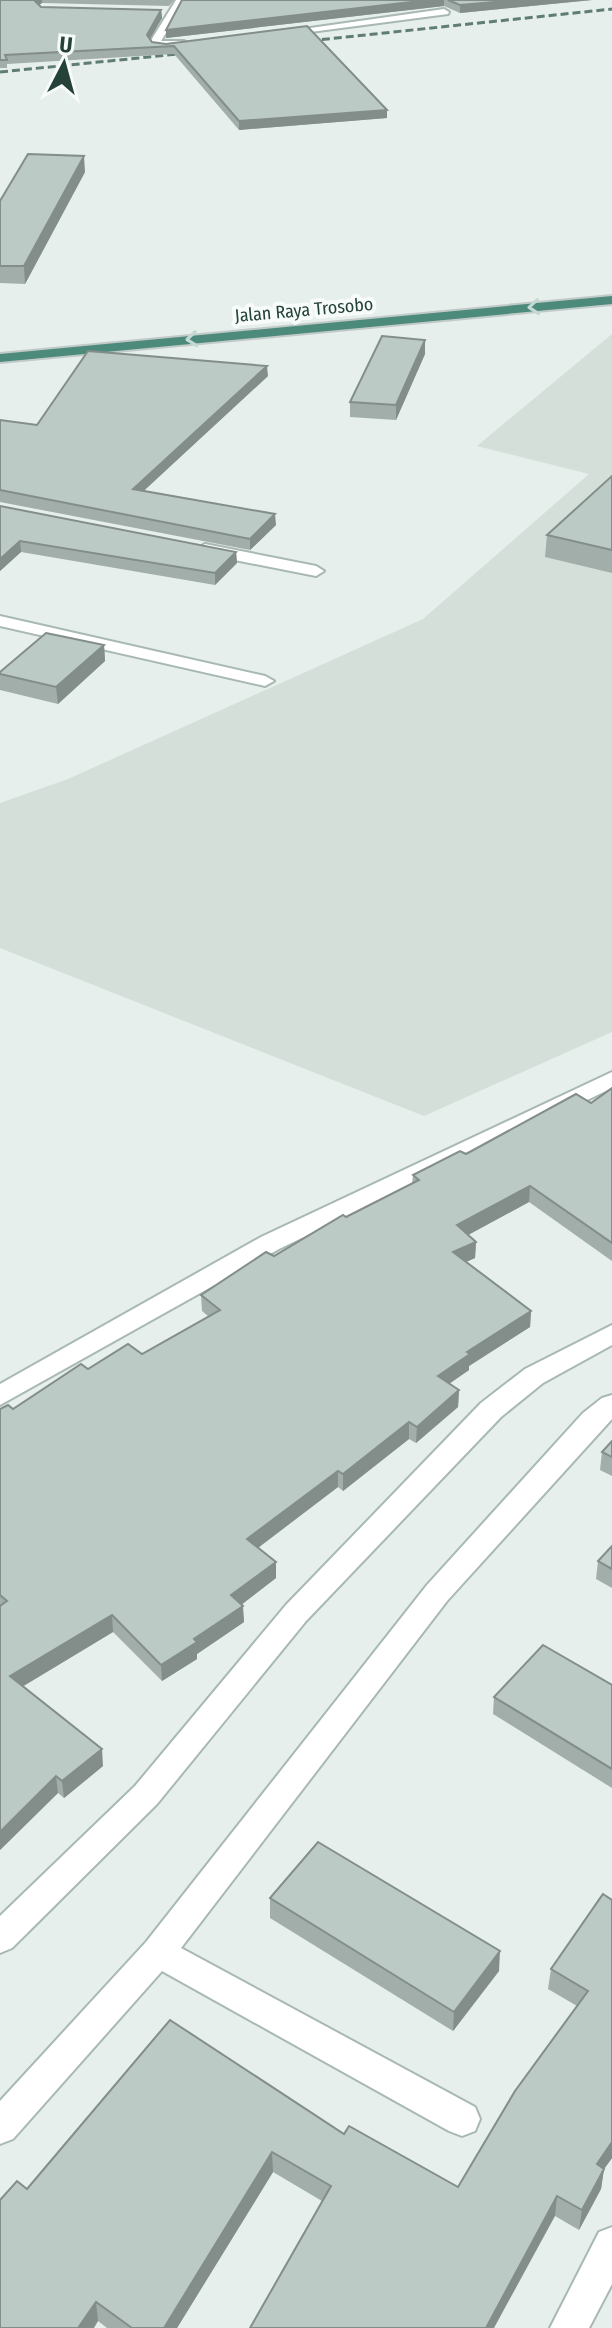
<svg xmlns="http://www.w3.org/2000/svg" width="612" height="2328" font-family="'Fira Sans Condensed',sans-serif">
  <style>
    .built { fill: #d4dfda }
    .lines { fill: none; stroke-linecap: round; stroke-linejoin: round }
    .minor-casing { stroke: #a8b8b2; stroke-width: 4 }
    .tertiary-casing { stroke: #a8b8b2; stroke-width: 4 }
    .trunk-casing { stroke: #c2cac8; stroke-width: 4 }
    .minor { fill: #fff; fill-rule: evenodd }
    .tertiary { fill: #fff; fill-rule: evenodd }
    .trunk { fill: #4c8a7c; fill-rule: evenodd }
    .rail { stroke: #5f7d75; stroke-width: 3; stroke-dasharray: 8 4; stroke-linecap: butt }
    .wall { fill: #a1aea9 }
    .shaded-wall { fill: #838d89 }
    .building { fill: #bbcac4; stroke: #838d89; stroke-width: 2 }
    .oneway { stroke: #c4d9d4 }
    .labels { text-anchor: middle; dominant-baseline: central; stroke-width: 8; stroke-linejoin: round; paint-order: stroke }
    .far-street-label { font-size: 18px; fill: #24423a; stroke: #f7fbf9 }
  </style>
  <rect width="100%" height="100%" fill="#e6efeb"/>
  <path class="built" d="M612,334V1032L424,1116L0,948V803L68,779L423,619L589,474L477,446Z"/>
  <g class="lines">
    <g class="minor-casing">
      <g id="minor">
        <path d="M176,0H186L161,41H184L189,44L164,49L150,42Z"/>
        <path d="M444,9L449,12L448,14L280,36L275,33Z"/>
        <path d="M205,544L316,566L324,571L316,576L199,553L197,549Z"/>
        <path d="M0,616L265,676L274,681L265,686L0,626Z"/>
        <path d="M612,1325V1345L543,1383L501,1417L306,1621L157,1804L12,1948L0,1953V1916L135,1786L286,1605L481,1403L525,1369Z"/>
        <path d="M612,1395V1419L447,1601L181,1948L475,2107L480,2119L475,2131L462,2136L449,2131L162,1971L13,2139L0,2144V2101L146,1942L427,1585L583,1413L602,1398Z"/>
        <path d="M612,2227V2284L589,2328H550L599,2232Z"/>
      </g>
    </g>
    <g class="tertiary-casing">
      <path id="tertiary" d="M612,1072V1088L279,1249L0,1405V1384L261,1237Z"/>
    </g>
    <g class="trunk-casing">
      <path id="trunk" d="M612,296V304L0,362V354Z"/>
    </g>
    <use href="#minor" class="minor"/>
    <use href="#tertiary" class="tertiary"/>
    <use href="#trunk" class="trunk"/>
    <g class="rail">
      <path d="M298,42L612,9"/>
      <path d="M0,72L198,52"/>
    </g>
  </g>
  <g class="wall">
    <path d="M0,0H174L169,6L42,3L39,5L41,7L161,10L162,18L150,39L152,42L166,44L387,118L239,130L174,54L7,64V68H0Z"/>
    <path d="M182,0H592L460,13L444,6L166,38Z"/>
    <path d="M85,172L25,284L0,283V201Z"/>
    <path d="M425,354L396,420L350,417V402Z"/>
    <path d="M268,376L143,491L276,525L250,550L0,502V420L37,425Z"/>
    <path d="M612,476V573L545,557L547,535Z"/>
    <path d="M0,506L236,552L237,563L215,585L21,552L0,571Z"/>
    <path d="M104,645L105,661L58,704L0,690V672Z"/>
    <path d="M612,1088V1261L529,1202L468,1235L476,1242L475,1258L466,1262L531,1311L530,1327L469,1366V1370L449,1384L459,1390L458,1407L416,1443L409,1439L343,1491L338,1487L258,1548L276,1578L242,1604L244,1622L197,1654V1659L162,1681L113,1632L23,1686L103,1766L64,1798L58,1793L0,1850V1409H13L88,1369L142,1354L208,1316L202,1311L201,1295L346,1217L412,1184L413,1175L591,1103Z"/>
    <path d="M612,1441V1476L600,1470L602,1452Z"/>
    <path d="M612,1546V1588L596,1579L598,1561Z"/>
    <path d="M612,1685V1788L493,1714L494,1697Z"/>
    <path d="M270,1898L499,1971L453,2031L270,1918Z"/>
    <path d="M612,1900V2158L604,2169L601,2189L579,2230L555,2216L322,2201L273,2172L177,2328H107L98,2321L27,2189L344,2134L458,2187L577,2006L548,1989L551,1969Z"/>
  </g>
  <g class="shaded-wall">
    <path d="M34,0H42V3L34,8Z"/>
    <path d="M429,0H444V6L166,38V30Z"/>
    <path d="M517,0H592L460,13V5Z"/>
    <path d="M161,10L162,18L147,44V35Z"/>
    <path d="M387,110V118L239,130V121Z"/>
    <path d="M84,156L85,172L25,284L24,266Z"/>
    <path d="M425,340V354L396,420V405Z"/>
    <path d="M267,366L268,376L134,500L133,489Z"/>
    <path d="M275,514L276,525L250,550V539Z"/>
    <path d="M20,541L21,552L0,571V559Z"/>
    <path d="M236,552L237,563L215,585V573Z"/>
    <path d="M104,645L105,661L58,704L56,687Z"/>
    <path d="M530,1186L529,1202L457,1241V1225Z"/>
    <path d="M476,1242L475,1258L452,1268L453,1252Z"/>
    <path d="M531,1311L530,1327L469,1366V1370L437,1392L438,1376L467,1352Z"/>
    <path d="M459,1390L458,1407L416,1443L417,1427Z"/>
    <path d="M409,1422V1439L343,1491V1474Z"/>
    <path d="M338,1471V1487L247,1556V1539Z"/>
    <path d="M276,1562V1578L232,1612L231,1595Z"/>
    <path d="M243,1606L244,1622L197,1654V1659L162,1681L161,1665L194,1639Z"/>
    <path d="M112,1615L113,1632L12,1693L10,1676Z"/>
    <path d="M102,1749L103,1766L64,1798L62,1781Z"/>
    <path d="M56,1776L58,1793L0,1850V1832Z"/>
    <path d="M500,1951L499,1971L453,2031L454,2012Z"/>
    <path d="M612,2142V2158L604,2169L601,2189L579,2230L582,2210L597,2164Z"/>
    <path d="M272,2152L273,2172L177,2328H164Z"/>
    <path d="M557,2196L555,2216L494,2328H486Z"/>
    <path d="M96,2302L98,2321L94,2328H78Z"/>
  </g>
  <g class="building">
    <path d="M0,0H34L41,7L161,10L147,35L152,42L166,44L307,26L387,110L239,121L174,46L5,55L7,60H0Z"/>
    <path d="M182,0H429L166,30Z"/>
    <path d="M448,0H517L460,5Z"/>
    <path d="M28,154L84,156L24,266H0V201Z"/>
    <path d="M382,336L425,340L396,405L350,402Z"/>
    <path d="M88,351L267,366L133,489L275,514L250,539L0,490V420L37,425Z"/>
    <path d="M612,476V550L547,535Z"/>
    <path d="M0,506L236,552L215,573L20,541L0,559Z"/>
    <path d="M46,633L104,645L56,687L0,674V672Z"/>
    <path d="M612,1088V1243L530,1186L457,1225L476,1242L453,1252L531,1311L467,1352L470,1354L438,1376L459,1390L417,1427L409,1422L343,1474L338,1471L247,1539L276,1562L231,1595L243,1606L194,1639L197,1642L161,1665L112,1615L10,1676L102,1749L62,1781L56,1776L0,1832V1606L7,1601L0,1595V1409L8,1405L13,1409L81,1364L88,1369L128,1344L142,1354L220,1310L201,1295L266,1252L274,1256L343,1215L346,1217L419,1180L413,1175L460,1151L466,1154L576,1094L591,1103Z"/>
    <path d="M612,1441V1457L602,1452Z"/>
    <path d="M612,1546V1569L598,1561Z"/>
    <path d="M543,1645L612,1685V1769L494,1697Z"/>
    <path d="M318,1842L500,1951L454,2012L270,1898Z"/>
    <path d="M603,1894L612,1900V2142L597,2164L604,2169L582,2210L557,2196L486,2328H250L331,2186L272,2152L164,2328H132L96,2302L78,2328H0V2200L17,2181L27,2189L170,2020L344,2134L349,2126L458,2187L515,2091L588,1991L551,1969Z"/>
  </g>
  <defs><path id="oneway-chevron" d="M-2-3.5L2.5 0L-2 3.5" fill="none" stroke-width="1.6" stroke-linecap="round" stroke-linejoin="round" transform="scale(2)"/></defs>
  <g class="oneway">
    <use href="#oneway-chevron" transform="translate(534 307) rotate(175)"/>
    <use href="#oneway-chevron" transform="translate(192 339) rotate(174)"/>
  </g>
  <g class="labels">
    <g class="far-street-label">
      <text transform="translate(304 310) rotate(-5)">Jalan Raya Trosobo</text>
    </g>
  </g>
  <g transform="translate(64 64) rotate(6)" stroke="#f7fbf9" stroke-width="6" paint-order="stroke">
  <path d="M0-6L14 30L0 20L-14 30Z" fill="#24423a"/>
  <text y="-12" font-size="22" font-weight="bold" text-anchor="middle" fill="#24423a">U</text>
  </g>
</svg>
